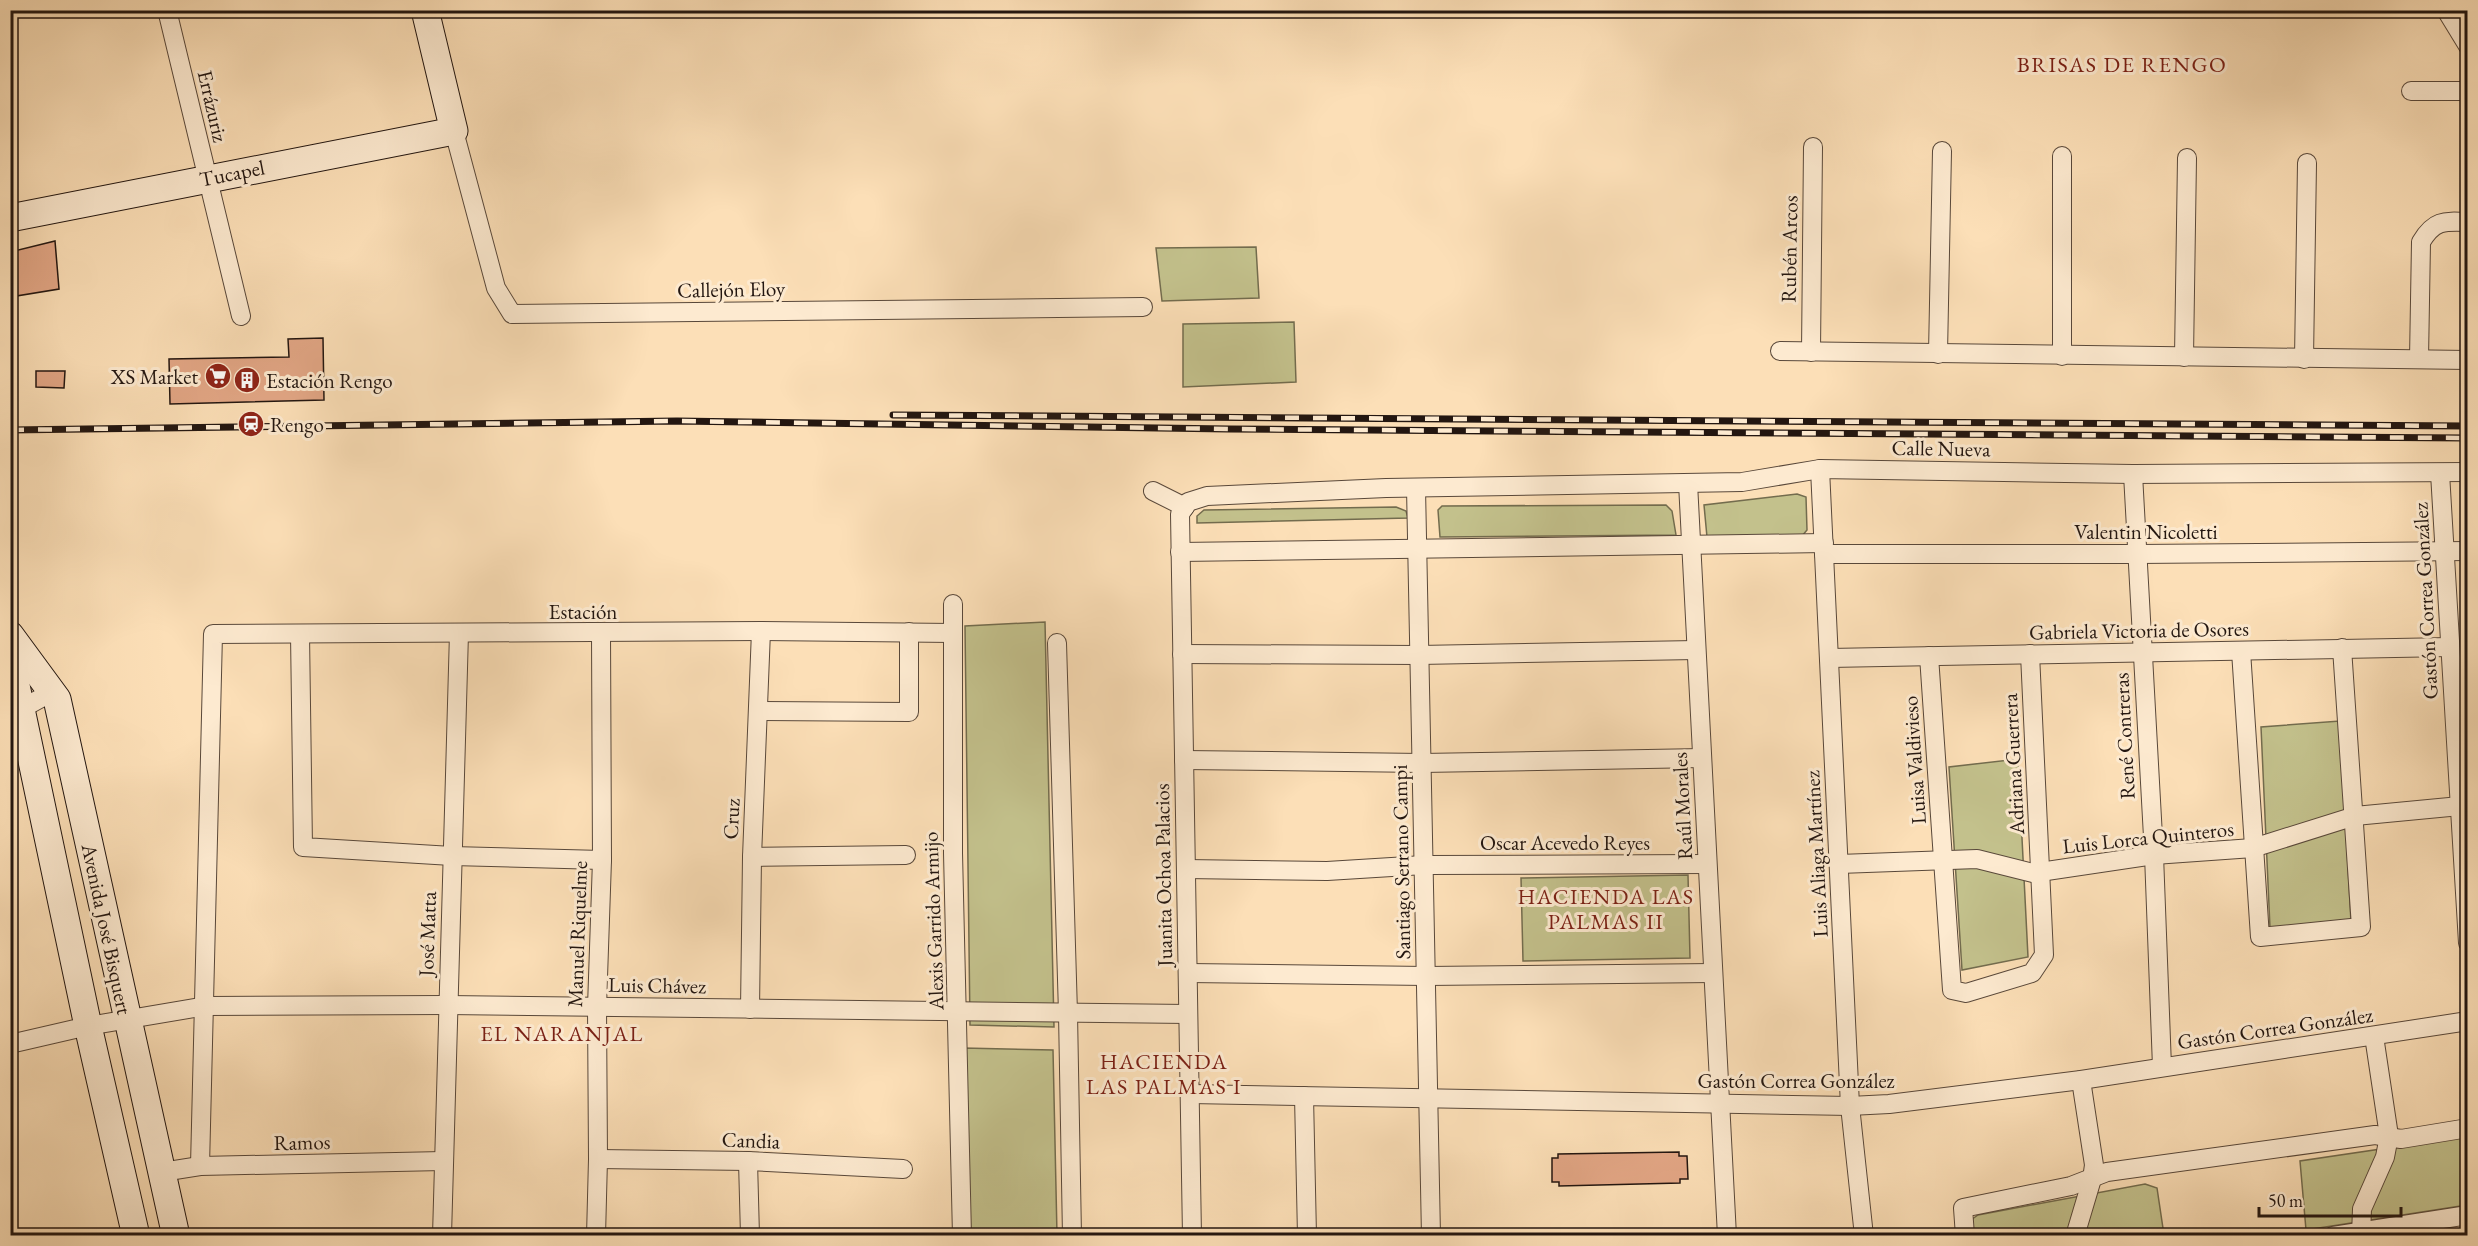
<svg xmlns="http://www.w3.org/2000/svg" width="2478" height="1246" font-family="'EB Garamond',serif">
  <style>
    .green { fill: #c3c18c; stroke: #736c4e; stroke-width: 1.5 }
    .building { fill: #e2a685; stroke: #231610; stroke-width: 1.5 }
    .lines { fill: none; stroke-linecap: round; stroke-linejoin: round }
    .street-casing { stroke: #59483a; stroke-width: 20 }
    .secondary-casing { stroke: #231610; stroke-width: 29 }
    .street { stroke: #fdead0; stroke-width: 18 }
    .secondary { stroke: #fdead0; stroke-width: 27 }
    .rail-casing { stroke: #231610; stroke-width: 7 }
    .rail { stroke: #fdead0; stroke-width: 4.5; stroke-dasharray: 14; stroke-linecap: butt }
    .labels { text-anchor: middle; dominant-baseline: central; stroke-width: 6; stroke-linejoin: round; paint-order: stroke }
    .street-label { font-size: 21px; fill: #231610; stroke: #fdead0 }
    .poi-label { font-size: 21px; fill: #231610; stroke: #fdead0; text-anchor: start }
    .neighbourhood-label { font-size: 22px; letter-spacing: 1.5px; fill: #7a1f14; stroke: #fdead0 }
  </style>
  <rect width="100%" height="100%" fill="#fcdfb7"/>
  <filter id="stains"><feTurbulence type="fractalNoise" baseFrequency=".00333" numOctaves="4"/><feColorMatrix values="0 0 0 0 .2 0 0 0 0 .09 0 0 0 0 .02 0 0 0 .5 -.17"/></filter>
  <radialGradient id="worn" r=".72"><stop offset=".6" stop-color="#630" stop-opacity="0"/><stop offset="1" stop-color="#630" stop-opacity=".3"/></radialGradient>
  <g class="green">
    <path d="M1256,247L1259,298L1162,301L1156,248Z"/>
    <path d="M1294,322L1296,382L1183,387V324Z"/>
    <path d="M1797,494L1806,497L1807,530L1802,536L1707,537L1704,505Z"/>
    <path d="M1666,505L1672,511L1676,535L1440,537L1438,510L1442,506Z"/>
    <path d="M1396,507L1406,511L1408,518L1197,523V516L1204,510Z"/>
    <path d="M1045,622L1054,1027L970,1025L965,626Z"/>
    <path d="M2340,721L2351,922L2270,928L2261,727Z"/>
    <path d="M2018,759L2028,957L1962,970L1949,767Z"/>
    <path d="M1688,875L1690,958L1523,961L1521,878Z"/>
    <path d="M963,1048L1053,1050L1057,1235H969Z"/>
    <path d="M2462,1137L2467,1139V1205L2306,1230L2300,1161Z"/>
    <path d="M2145,1184L2157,1188L2164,1235H1969L1968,1222L1978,1215Z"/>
  </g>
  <g class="building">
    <path d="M55,241L59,289L10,297V252Z"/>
    <path d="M323,338L324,400L170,404L169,359L289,357L288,339Z"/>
    <path d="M36,371H65L64,388L36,387Z"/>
    <path d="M1679,1152V1156H1687L1688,1179H1680V1183L1559,1186V1182H1552V1158H1558V1154Z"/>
  </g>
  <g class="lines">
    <g class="street-casing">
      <g id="street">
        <path d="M167,10L241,316"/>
        <path d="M2446,10L2468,46"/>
        <path d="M2411,91H2468"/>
        <path d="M454,131L496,288L512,314L1143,307"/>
        <path d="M1780,351L2468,360"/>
        <path d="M1811,352L1813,147"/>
        <path d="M1938,354L1942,151"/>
        <path d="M2062,356V156"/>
        <path d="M2184,357L2187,158"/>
        <path d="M2304,359L2307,163"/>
        <path d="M2419,359L2421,242C2434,220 2444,221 2468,222"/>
        <path d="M1820,469L1850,1106L1864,1236"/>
        <path d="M2440,473L2468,943"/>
        <path d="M2133,474L2154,855L2162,1067"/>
        <path d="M1688,483L1727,1236"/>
        <path d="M1416,488L1431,1236"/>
        <path d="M1153,491L1185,507"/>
        <path d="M1180,552L1824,543"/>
        <path d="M1824,554H2138L2468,551"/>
        <path d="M953,604V853L962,1236"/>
        <path d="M300,634L303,847L452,856L602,860"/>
        <path d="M1057,643L1068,1013L1072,1236"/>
        <path d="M2241,651L2260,937L2361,927L2342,648"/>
        <path d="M1182,654L1419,655L1696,650"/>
        <path d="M1929,656L1952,990L1966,993L2032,973L2044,955L2030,654"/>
        <path d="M1829,658L2450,647"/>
        <path d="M10,711L21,709L52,692"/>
        <path d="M759,711L909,712V632"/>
        <path d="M1184,760L1422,763L1702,758"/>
        <path d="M752,857L906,855"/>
        <path d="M1839,864L1977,859L2033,873L2154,855L2253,848L2355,816L2460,806"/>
        <path d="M1186,869L1327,871L1424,865L1707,864"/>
        <path d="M1188,973L1426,976L1713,973"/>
        <path d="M750,1009L752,857L761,631"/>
        <path d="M10,1044L88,1026L206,1006L447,1005L1188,1014"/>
        <path d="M1190,1094L1850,1106L1889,1104L2081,1080L2468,1021"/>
        <path d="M1304,1096L1307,1236"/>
        <path d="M598,1159L748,1161L903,1169"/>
        <path d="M748,1161L750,1236"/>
        <path d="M200,1166L213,634L761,631L953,633"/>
        <path d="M162,1172L200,1166L443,1161"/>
        <path d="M442,1236L459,633"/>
        <path d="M596,1236L598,1159L597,1007L602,860L601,633"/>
        <path d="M1192,1236L1180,514L1188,502L1207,496L1386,488L1742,482L1820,469L2133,474L2468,472"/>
        <path d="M1965,1236L1963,1208L2071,1186L2107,1172L2375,1135L2401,1139L2468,1128"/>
        <path d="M2075,1236L2092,1179L2094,1165L2081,1080"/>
        <path d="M2333,1236L2468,1215"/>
        <path d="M2361,1236L2362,1209L2385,1157L2389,1136L2374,1036"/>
      </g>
    </g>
    <g class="secondary-casing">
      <g id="secondary">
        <path d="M10,218L454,131L425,10"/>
        <path d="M10,635L57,699L176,1236"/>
        <path d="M10,657L88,1026L136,1236"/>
      </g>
    </g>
    <use href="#street" class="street"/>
    <use href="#secondary" class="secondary"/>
    <g class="rail-casing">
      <g id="rail">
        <path d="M893,415L2468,426"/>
        <path d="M10,430L677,421L1229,429L2468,438"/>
      </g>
    </g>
    <use href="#rail" class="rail"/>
  </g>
  <defs>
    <g id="supermarket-disc" transform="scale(1.35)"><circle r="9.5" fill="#8f2418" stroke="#fdead0"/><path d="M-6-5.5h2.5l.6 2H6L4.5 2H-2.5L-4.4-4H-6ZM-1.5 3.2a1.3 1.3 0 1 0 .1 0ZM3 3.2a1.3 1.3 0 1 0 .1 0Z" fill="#fff"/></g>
    <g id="building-disc" transform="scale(1.35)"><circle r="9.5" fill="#8f2418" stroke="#fdead0"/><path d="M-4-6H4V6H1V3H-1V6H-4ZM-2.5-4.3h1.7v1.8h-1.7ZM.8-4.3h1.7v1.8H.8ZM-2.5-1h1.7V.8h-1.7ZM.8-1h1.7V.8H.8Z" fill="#fff"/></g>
    <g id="station-disc" transform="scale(1.35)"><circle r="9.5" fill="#8f2418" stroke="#fdead0"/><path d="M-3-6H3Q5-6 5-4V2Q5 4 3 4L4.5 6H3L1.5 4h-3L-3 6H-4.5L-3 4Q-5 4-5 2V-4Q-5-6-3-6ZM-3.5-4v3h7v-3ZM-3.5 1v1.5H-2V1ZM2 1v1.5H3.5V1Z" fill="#fff"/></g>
  </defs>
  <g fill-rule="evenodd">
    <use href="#supermarket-disc" x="218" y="376"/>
    <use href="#building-disc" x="247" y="380"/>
    <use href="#station-disc" x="251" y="424"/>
  </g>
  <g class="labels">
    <g class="street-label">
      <text transform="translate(213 106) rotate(77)">Errázuriz</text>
      <text transform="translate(232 173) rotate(-11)">Tucapel</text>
      <text transform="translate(1789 249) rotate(-89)">Rubén Arcos</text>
      <text transform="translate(731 289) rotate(-1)">Callejón Eloy</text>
      <text transform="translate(1941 448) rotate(1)">Calle Nueva</text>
      <text x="2146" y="531">Valentin Nicoletti</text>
      <text transform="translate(2425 601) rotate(-93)">Gastón Correa González</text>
      <text x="583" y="611">Estación</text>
      <text transform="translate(2139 630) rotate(-1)">Gabriela Victoria de Osores</text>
      <text transform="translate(2124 736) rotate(-93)">René Contreras</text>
      <text transform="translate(1914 760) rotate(-94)">Luisa Valdivieso</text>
      <text transform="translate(2013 764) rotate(-93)">Adriana Guerrera</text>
      <text transform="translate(1682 806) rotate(-93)">Raúl Morales</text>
      <text transform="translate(731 819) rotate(-87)">Cruz</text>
      <text transform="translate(2148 837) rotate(-6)">Luis Lorca Quinteros</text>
      <text x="1565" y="842">Oscar Acevedo Reyes</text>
      <text transform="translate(1816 854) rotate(-93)">Luis Aliaga Martínez</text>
      <text transform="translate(1401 862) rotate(-91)">Santiago Serrano Campi</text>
      <text transform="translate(1163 875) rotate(-91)">Juanita Ochoa Palacios</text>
      <text transform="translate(933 921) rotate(-92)">Alexis Garrido Armijo</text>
      <text transform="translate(107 929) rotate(78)">Avenida José Bisquert</text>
      <text transform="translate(427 934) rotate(-88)">José Matta</text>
      <text transform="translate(577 934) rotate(-88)">Manuel Riquelme</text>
      <text transform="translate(657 985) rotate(1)">Luis Chávez</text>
      <text transform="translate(2275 1028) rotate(-8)">Gastón Correa González</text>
      <text x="1796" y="1080">Gastón Correa González</text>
      <text transform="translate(751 1140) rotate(2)">Candia</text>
      <text transform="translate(302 1142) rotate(-1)">Ramos</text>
    </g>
    <g class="poi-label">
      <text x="198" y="376" text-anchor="end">XS Market</text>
      <text x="266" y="380">Estación Rengo</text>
      <text x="270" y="424">Rengo</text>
    </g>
    <g class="neighbourhood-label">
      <text x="2122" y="64">BRISAS DE RENGO</text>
      <text x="1606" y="896">HACIENDA LAS<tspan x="1606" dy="25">PALMAS II</tspan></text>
      <text x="562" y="1033">EL NARANJAL</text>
      <text x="1164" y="1061">HACIENDA<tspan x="1164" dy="25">LAS PALMAS I</tspan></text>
    </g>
  </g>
  <rect width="2478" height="1246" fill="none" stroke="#fcdfb7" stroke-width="36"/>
  <rect x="12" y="12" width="2454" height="1222" fill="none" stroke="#231610" stroke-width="3"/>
  <rect x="18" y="18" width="2442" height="1210" fill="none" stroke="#231610" stroke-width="1.5"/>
  <path d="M2259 1207v9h142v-9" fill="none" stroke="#231610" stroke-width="3"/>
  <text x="2268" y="1207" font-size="18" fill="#231610" stroke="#fdead0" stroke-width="4.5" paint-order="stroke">50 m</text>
  <rect width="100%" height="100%" filter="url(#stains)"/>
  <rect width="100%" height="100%" fill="url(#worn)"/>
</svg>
